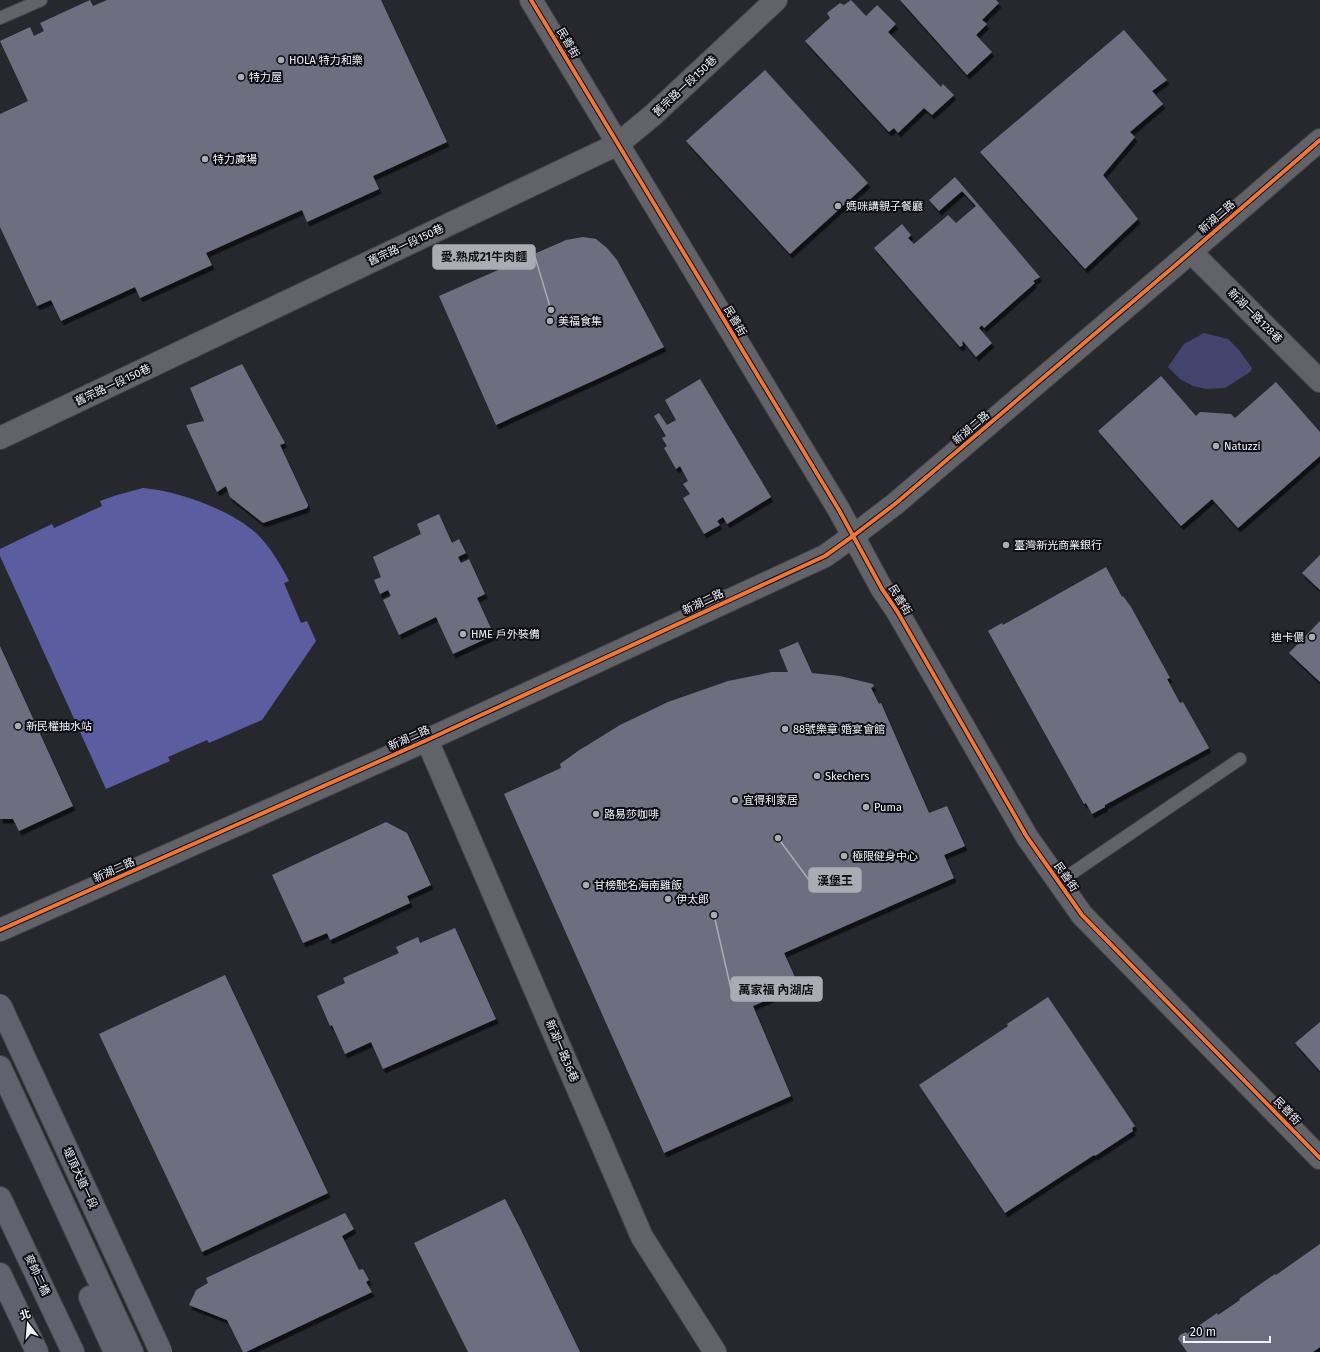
<svg xmlns="http://www.w3.org/2000/svg" width="1320" height="1352" font-family="'Fira Sans','Noto Sans TC',sans-serif">
  <style>
    .green { fill: #42446e }
    .water { fill: #5c5da1 }
    .building { fill: #6d6e80; filter: url(#shadow) }
    .lines { fill: none; stroke-linecap: round; stroke-linejoin: round }
    .service-casing { stroke: #46464c; stroke-width: 14 }
    .minor-casing { stroke: #46464c; stroke-width: 24 }
    .tertiary-casing { stroke: #46464c; stroke-width: 24 }
    .trunk-casing { stroke: #46464c; stroke-width: 24 }
    .service { stroke: #626368; stroke-width: 12 }
    .minor { stroke: #626368; stroke-width: 22 }
    .tertiary { stroke: #626368; stroke-width: 22 }
    .trunk { stroke: #60626d; stroke-width: 22 }
    .trunk-bridge-casing { stroke: #46464c; stroke-width: 24; stroke-linecap: butt }
    .trunk-bridge { stroke: #60626d; stroke-width: 22 }
    .cycleway-casing { stroke: #0e0e14; stroke-width: 6 }
    .cycleway { stroke: #f07635; stroke-width: 4 }
    .poi-dot { fill: #aaabb3; stroke: #0e0e14; stroke-width: 1.5 }
    .labels { text-anchor: middle; dominant-baseline: central; stroke-width: 4; stroke-linejoin: round; paint-order: stroke }
    .street-label { font-size: 11px; fill: #f1f2fa; stroke: #0e0e14 }
    .poi-label { font-size: 11px; fill: #f1f2fa; stroke: #0e0e14; text-anchor: start }
    .leader { fill: none; stroke: #aaabb3; stroke-width: 1.5 }
    .callout-dot { fill: #aaabb3; stroke: #0e0e14; stroke-width: 1.5 }
    .callout { fill: #aaabb3; stroke: #aaabb3; stroke-width: 1.5 }
    .callout-label { font-size: 12px; text-anchor: middle; font-weight: bold; fill: #111 }
  </style>
  <defs>
    <filter id="shadow"><feDropShadow dx="2.5" dy="4.5" stdDeviation="0" flood-color="#0009"/></filter>
  </defs>
  <rect width="100%" height="100%" fill="#27282e"/>
  <path class="green" d="M1204,333L1228,339L1239,350L1252,368L1250,372L1225,388L1206,389L1193,386L1180,379L1168,367L1184,344Z"/>
  <path class="water" d="M143,488C179,491 235,511 260,537C272,550 281,565 289,581L284,583L301,623L307,621L316,641L262,720L209,743L207,740L168,757L170,761L106,789L0,556V549L52,524L54,528L102,506L100,501L117,495Z"/>
  <g class="building">
    <path d="M90,0L93,6L107,0H381L447,142L373,176L379,189L307,222L302,210L206,253L212,265L140,298L135,287L61,321L51,300L37,306L0,227V114L28,101L0,41L30,27L34,36L44,31L40,23Z"/>
    <path d="M851,0L866,16L877,5L896,24L888,32L941,87L943,84L954,95L932,115L924,108L898,133L894,128L889,132L805,41L830,18L827,13L840,3L844,5Z"/>
    <path d="M900,0H996L999,3L982,20L987,24L976,35L992,52L967,75Z"/>
    <path d="M1124,30L1167,80L1152,91L1163,104L1130,132L1135,137L1103,175L1138,219L1085,269L980,152Z"/>
    <path d="M765,70L868,183L790,254L686,141Z"/>
    <path d="M955,177L1040,277L1033,281L1035,283L984,328L982,325L979,328L992,343L976,357L963,341L962,343L963,345L960,347L874,248L902,224L911,235L908,238L914,244L948,215L956,223L976,206L962,191L939,211L929,200Z"/>
    <path d="M583,237L596,239L607,248L617,260L664,347L606,375L496,425L439,296L566,240Z"/>
    <path d="M242,364L285,443L280,445L308,505L307,508L263,523L230,497L226,486L217,492L186,425L204,421L190,388Z"/>
    <path d="M1161,376L1196,416L1200,412L1231,414L1235,418L1276,382L1320,432V456L1238,528L1212,499L1181,526L1098,431Z"/>
    <path d="M700,379L771,497L727,524L723,517L717,521L720,525L704,534L683,498L690,494L683,484L688,481L680,466L676,469L664,448L667,446L662,438L666,436L654,416L659,413L667,425L676,420L665,400Z"/>
    <path d="M439,514L452,543L459,539L466,553L458,557L461,563L469,559L485,594L477,598L494,635L453,654L436,617L399,635L383,600L391,596L388,590L380,594L374,580L381,577L373,557L421,534L417,524Z"/>
    <path d="M1320,555V590L1302,573Z"/>
    <path d="M1106,567L1122,597L1123,596L1131,607L1170,678L1167,679L1180,703L1183,702L1209,748L1105,805V807L1092,814L1086,803L1084,804L988,631L1002,623L1003,625Z"/>
    <path d="M1320,621V682L1289,653Z"/>
    <path d="M798,642L812,673L840,676L873,684L874,686L871,688L879,704L881,703L929,813L947,806L965,846L944,855L954,878L784,953L799,986L753,1006L791,1096L664,1153L504,794L561,768L560,764L578,751L620,725L668,702L728,681L772,672H788L779,650Z"/>
    <path d="M0,646L73,806L19,831L13,819H0Z"/>
    <path d="M386,822L407,833L431,885L407,896L410,903L330,940L327,933L303,943L272,875Z"/>
    <path d="M455,928L496,1019L383,1069L371,1042L345,1054L332,1025L330,1026L317,996L345,983L343,978L399,953L396,947L418,937L420,943Z"/>
    <path d="M225,975L328,1193L202,1252L99,1034Z"/>
    <path d="M1048,997L1135,1126L1132,1128L1133,1131L1095,1156L1094,1155L1005,1213L919,1085L1008,1026L1007,1024Z"/>
    <path d="M1320,1022V1071L1295,1043Z"/>
    <path d="M505,1199L521,1230L580,1352H468L414,1243Z"/>
    <path d="M345,1213L354,1229L342,1236L359,1270L363,1269L369,1280L366,1282L372,1292L246,1352H243L227,1320L189,1305L196,1290L208,1283L206,1278Z"/>
    <path d="M1320,1244V1347L1313,1352H1187L1178,1339L1180,1335L1186,1332L1187,1334L1217,1313L1218,1315L1240,1300L1239,1299L1275,1274L1276,1275Z"/>
  </g>
  <g class="lines">
    <g class="service-casing">
      <g id="service">
        <path d="M0,18L41,0"/>
        <path d="M1059,882L1240,759"/>
      </g>
    </g>
    <g class="minor-casing">
      <g id="minor">
        <path d="M531,0L839,510L882,589L897,611L1027,837L1082,915L1320,1158"/>
        <path d="M1191,252L1320,381"/>
        <path d="M0,438L618,144L653,115L776,0"/>
        <path d="M427,740L642,1237L715,1352"/>
      </g>
    </g>
    <g class="tertiary-casing">
      <path id="tertiary" d="M0,930L427,740L825,556L853,536L895,504L1171,269L1320,140"/>
    </g>
    <g class="trunk-casing">
      <g id="trunk">
        <path d="M0,1067L132,1352"/>
        <path d="M0,1198L73,1352"/>
        <path d="M0,1274L37,1352"/>
        <path d="M90,1297L115,1352"/>
      </g>
    </g>
    <use href="#service" class="service"/>
    <use href="#minor" class="minor"/>
    <use href="#tertiary" class="tertiary"/>
    <use href="#trunk" class="trunk"/>
    <g class="trunk-bridge-casing">
      <path id="trunk-bridge" d="M0,1005L161,1352"/>
    </g>
    <use href="#trunk-bridge" class="trunk-bridge"/>
    <g class="cycleway-casing">
      <g id="cycleway">
        <path d="M531,0L839,510L882,589L897,611L1027,837L1082,915L1320,1158"/>
        <path d="M0,930L427,740L825,556L853,536L895,504L1171,269L1320,140"/>
      </g>
    </g>
    <use href="#cycleway" class="cycleway"/>
  </g>
  <g class="poi-dot">
    <circle cx="281" cy="60" r="4"/>
    <circle cx="241" cy="77" r="4"/>
    <circle cx="205" cy="159" r="4"/>
    <circle cx="838" cy="206" r="4"/>
    <circle cx="550" cy="321" r="4"/>
    <circle cx="1216" cy="446" r="4"/>
    <circle cx="1006" cy="545" r="4"/>
    <circle cx="463" cy="634" r="4"/>
    <circle cx="1312" cy="637" r="4"/>
    <circle cx="18" cy="726" r="4"/>
    <circle cx="785" cy="729" r="4"/>
    <circle cx="817" cy="776" r="4"/>
    <circle cx="735" cy="800" r="4"/>
    <circle cx="866" cy="807" r="4"/>
    <circle cx="596" cy="814" r="4"/>
    <circle cx="844" cy="856" r="4"/>
    <circle cx="586" cy="885" r="4"/>
    <circle cx="668" cy="899" r="4"/>
  </g>
  <g class="labels">
    <g class="street-label">
      <text transform="translate(568 43) rotate(59)">民善街</text>
      <text transform="translate(685 86) rotate(-43)">舊宗路一段150巷</text>
      <text transform="translate(1217 217) rotate(-41)">新湖二路</text>
      <text transform="translate(406 245) rotate(-25)">舊宗路一段150巷</text>
      <text transform="translate(1255 316) rotate(45)">新湖一路128巷</text>
      <text transform="translate(735 321) rotate(59)">民善街</text>
      <text transform="translate(113 385) rotate(-25)">舊宗路一段150巷</text>
      <text transform="translate(971 428) rotate(-40)">新湖二路</text>
      <text transform="translate(900 600) rotate(58)">民善街</text>
      <text transform="translate(703 602) rotate(-25)">新湖二路</text>
      <text transform="translate(409 738) rotate(-24)">新湖二路</text>
      <text transform="translate(114 870) rotate(-24)">新湖二路</text>
      <text transform="translate(1066 877) rotate(55)">民善街</text>
      <text transform="translate(562 1051) rotate(67)">新湖一路36巷</text>
      <text transform="translate(1287 1111) rotate(46)">民善街</text>
      <text transform="translate(80 1178) rotate(65)">堤頂大道一段</text>
      <text transform="translate(37 1275) rotate(65)">麥帥二橋</text>
    </g>
    <g class="poi-label">
      <text x="289" y="60">HOLA 特力和樂</text>
      <text x="249" y="77">特力屋</text>
      <text x="213" y="159">特力廣場</text>
      <text x="846" y="206">媽咪講親子餐廳</text>
      <text x="558" y="321">美福食集</text>
      <text x="1224" y="446">Natuzzi</text>
      <text x="1014" y="545">臺灣新光商業銀行</text>
      <text x="471" y="634">HME 戶外裝備</text>
      <text x="1304" y="637" text-anchor="end">迪卡儂</text>
      <text x="26" y="726">新民權抽水站</text>
      <text x="793" y="729">88號樂章 婚宴會館</text>
      <text x="825" y="776">Skechers</text>
      <text x="743" y="800">宜得利家居</text>
      <text x="874" y="807">Puma</text>
      <text x="604" y="814">路易莎咖啡</text>
      <text x="852" y="856">極限健身中心</text>
      <text x="594" y="885">甘榜馳名海南雞飯</text>
      <text x="676" y="899">伊太郎</text>
    </g>
  </g>
  <path class="leader" d="M551 310L535 257M778 838L809 880M714 915L731 989"/>
  <g class="callout-dot">
    <circle cx="551" cy="310" r="4"/>
    <circle cx="778" cy="838" r="4"/>
    <circle cx="714" cy="915" r="4"/>
  </g>
  <g class="callout">
    <rect x="433" y="245" width="102" height="24" rx="4"/>
    <rect x="809" y="868" width="52" height="24" rx="4"/>
    <rect x="731" y="977" width="91" height="24" rx="4"/>
  </g>
  <g class="callout-label">
    <text x="484" y="261">愛.熟成21牛肉麵</text>
    <text x="835" y="885">漢堡王</text>
    <text x="776" y="994">萬家福 內湖店</text>
  </g>
  <g transform="translate(28 1324) rotate(344)" stroke="#0e0e14" stroke-width="3" paint-order="stroke">
  <path d="M0-3L7 15L0 10L-7 15Z" fill="#f1f2fa"/>
  <text y="-6" font-size="11" font-weight="bold" text-anchor="middle" fill="#f1f2fa">北</text>
  </g>
  <path d="M1184 1336v6h86v-6" fill="none" stroke="#f1f2fa" stroke-width="2"/>
  <text x="1190" y="1336" font-size="12" fill="#f1f2fa" stroke="#0e0e14" stroke-width="3" paint-order="stroke">20 m</text>
</svg>
